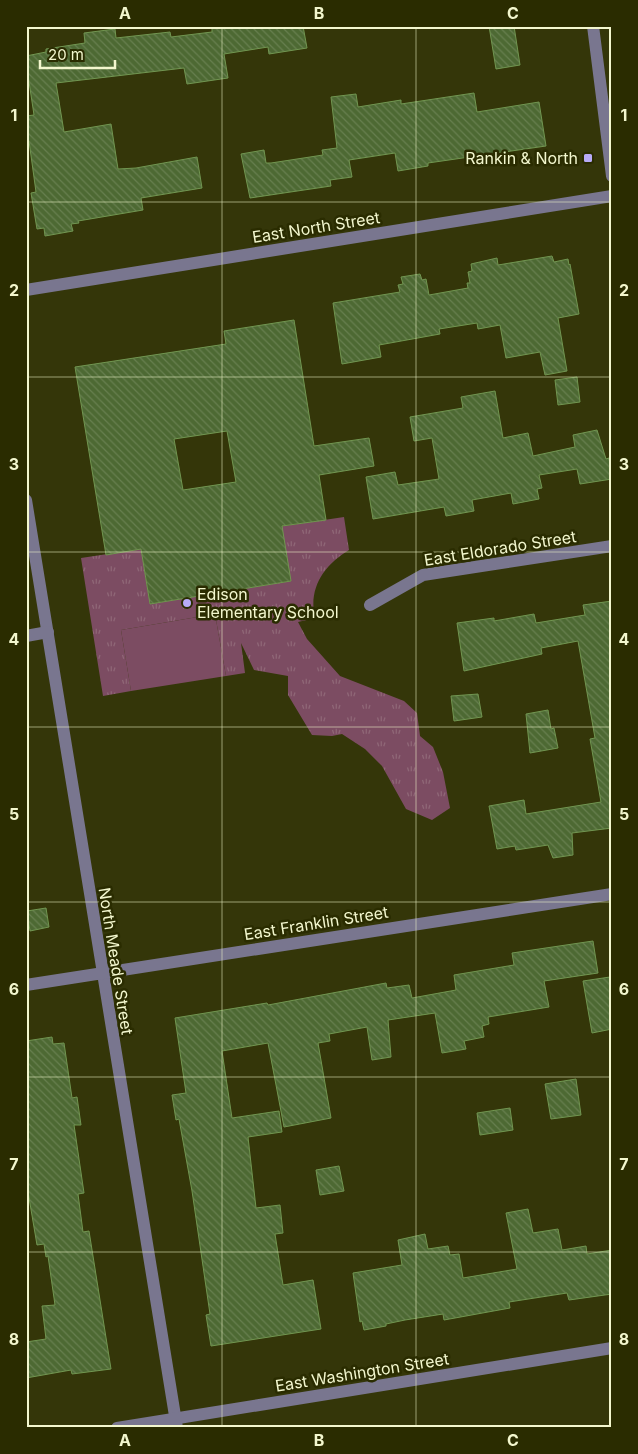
<svg xmlns="http://www.w3.org/2000/svg" width="638" height="1454" font-family="Inter,sans-serif">
  <style>
    .grass { fill: #7c4c62 }
    .park { fill: url(#park-tufts) }
    .building { fill: url(#building-back-hatch); stroke: #719651; fill-rule: evenodd }
    .lines { fill: none; stroke-linecap: round; stroke-linejoin: round }
    .minor { stroke: #79768f; stroke-width: 12 }
    .grid { fill: none; stroke: #f3f7ce; stroke-width: 1; stroke-opacity: 0.55 }
    .poi-dot { fill: #b8abf7; stroke: #2a2c00; stroke-width: 2 }
    .labels { text-anchor: middle; dominant-baseline: central; stroke-width: 5; stroke-linejoin: round; paint-order: stroke }
    .poi-label { font-size: 16px; fill: #f3f7ce; stroke: #2a2c00; text-anchor: end }
    .street-label { font-size: 16px; fill: #f3f7ce; stroke: #2a2c00 }
    .neatline { fill: none; stroke: #f3f7ce; stroke-width: 2 }
    .grid-label { font-size: 16px; text-anchor: middle; font-weight: bold; fill: #f3f7ce }
  </style>
  <defs>
    <pattern id="park-tufts" width="24" height="20" patternUnits="userSpaceOnUse" patternTransform="scale(1.25)"><rect width="24" height="20" fill="#7c4c62"/><path d="M3 7l-1-3M5 7V3M7 7l1-3M15 17l-1-3M17 17v-4M19 17l1-3" fill="none" stroke="#8f6777"/></pattern>
    <pattern id="building-back-hatch" width="6" height="6" patternUnits="userSpaceOnUse" patternTransform="scale(1.25)"><rect width="6" height="6" fill="#4d6933"/><path d="M-1 5l2 2M0 0l6 6M5-1l2 2" fill="none" stroke="#677f4f"/></pattern>
  </defs>
  <rect width="100%" height="100%" fill="#343609"/>
  <path class="grass" d="M215,614L226,676L131,691L121,630Z"/>
  <path class="park" d="M344,517L349,550C324,565 308,588 315,618L298,622L307,639L340,676L404,701L417,713L420,736L433,747L443,772L450,808L432,820L406,809L382,766L365,749L342,734L332,736L312,735L288,695V676L254,670L241,643L245,673L226,676L215,614L121,630L131,691L103,696L81,558L141,549L150,604L291,581L271,528Z"/>
  <g class="building">
    <path d="M224,26H303L307,48L269,54L268,47L224,54L228,78L187,84L184,68L56,83L64,132L111,124L118,169L136,168L197,157L202,188L141,198L143,210L78,221L79,223L71,224L73,231L45,236L44,228L37,229L31,193L36,192L29,141H26V116L34,115L28,75L26,76V56L46,52V49L85,43L84,33L115,29L116,38L170,32L171,37L212,32V28Z"/>
    <path d="M489,26H514L520,65L496,69Z"/>
    <path d="M474,93L477,112L539,102L546,146L428,163V166L398,171L395,153L349,160L352,177L330,180L331,186L250,198L241,154L264,150L266,163H271L323,155L322,150L337,148L331,97L356,94L358,107L401,100V104Z"/>
    <path d="M552,256L554,262L568,259L569,265L570,264L579,314L558,318L567,371L545,375L540,352L506,358L500,325L478,329L477,323L439,329L440,334L379,345L381,357L342,364L333,303L400,292L398,285L403,284L401,277L420,274L422,280L426,279L429,295L468,288L467,283H470L468,272L472,271L471,264L497,258L498,265Z"/>
    <path d="M294,320L314,446L369,438L374,466L319,475L326,520L282,526L291,581L150,604L141,549L106,555L75,367L226,344L224,331ZM227,431L236,482L183,490L174,439Z"/>
    <path d="M577,377L580,402L558,405L555,380Z"/>
    <path d="M495,391L503,438L528,433L533,456L575,447L573,435L597,430L606,459L609,458L612,479L580,484L577,469L539,475L542,488L537,489L539,499L513,504L511,493L472,500L474,511L446,516L444,507L373,519L366,477L395,472L398,485L439,479L432,438L414,441L410,417L463,408L461,397Z"/>
    <path d="M612,601V828L572,833L573,855L553,858L548,845L516,850L515,846L497,849L489,806L524,800L526,814L601,802L590,739L595,738L578,641L541,648L542,654L464,671L457,623L494,618V621L534,614L536,623L585,615L583,605Z"/>
    <path d="M478,694L482,717L454,721L451,696Z"/>
    <path d="M548,710L551,729L554,728L558,748L530,753L526,714Z"/>
    <path d="M46,908L49,927L30,931L27,911Z"/>
    <path d="M593,941L598,973L544,981L549,1007L488,1017L489,1024L482,1026L484,1037L464,1041L466,1049L442,1053L435,1013L388,1020L391,1057L372,1060L367,1027L329,1034L330,1041L318,1043L331,1118L284,1127L268,1043L222,1051L232,1118L279,1111L282,1132L248,1137L256,1208L280,1205L283,1233L275,1234L283,1285L313,1280L321,1329L211,1346L206,1315L210,1314L192,1191L179,1119L176,1120L172,1095L186,1093L175,1018L267,1003L268,1005L386,983L387,988L409,985L412,998L456,990L454,975L514,965L512,953Z"/>
    <path d="M610,977L612,1029L592,1033L583,981Z"/>
    <path d="M52,1037L53,1044L64,1043L72,1098L77,1097L81,1125H74L84,1193L78,1194L83,1232L89,1231L111,1369L72,1374L71,1370L26,1378V1342L46,1339L42,1306L55,1305L48,1256L46,1257L44,1244L37,1245L26,1180V1041Z"/>
    <path d="M576,1079L581,1115L551,1119L545,1084Z"/>
    <path d="M510,1108L513,1130L480,1135L477,1113Z"/>
    <path d="M339,1166L344,1191L320,1195L316,1170Z"/>
    <path d="M528,1209L533,1233L558,1229L562,1250L586,1246L587,1254L612,1250V1294L569,1300L567,1293L509,1302L510,1308L444,1320L443,1314L405,1320L386,1324V1326L364,1330L362,1321L360,1322L353,1273L402,1265L398,1240L425,1234L428,1249L448,1246L450,1255L459,1254L463,1278L517,1269L506,1213Z"/>
  </g>
  <g class="lines">
    <g class="minor">
      <path d="M593,26L612,176"/>
      <path d="M26,290L612,196"/>
      <path d="M26,500L177,1428"/>
      <path d="M370,605L423,575L612,546"/>
      <path d="M26,636L48,632"/>
      <path d="M26,985L612,894"/>
      <path d="M117,1428L612,1348"/>
    </g>
  </g>
  <path class="grid" d="M222,26V1428M416,26V1428M26,202H612M26,377H612M26,552H612M26,727H612M26,902H612M26,1077H612M26,1252H612"/>
  <g class="poi-dot">
    <rect x="583" y="153" width="10" height="10" rx="2.5"/>
    <circle cx="187" cy="603" r="5"/>
  </g>
  <g class="labels">
    <g class="poi-label">
      <text x="578" y="158">Rankin &amp; North</text>
      <text x="197" y="594" text-anchor="start">Edison<tspan x="197" dy="18">Elementary School</tspan></text>
    </g>
    <g class="street-label">
      <text transform="translate(316 227) rotate(-9)">East North Street</text>
      <text transform="translate(500 548) rotate(-9)">East Eldorado Street</text>
      <text transform="translate(316 923) rotate(-9)">East Franklin Street</text>
      <text transform="translate(116 961) rotate(81)">North Meade Street</text>
      <text transform="translate(362 1372) rotate(-9)">East Washington Street</text>
    </g>
  </g>
  <rect width="638" height="1454" fill="none" stroke="#2a2c00" stroke-width="55"/>
  <path d="M40 60v8h75v-8" fill="none" stroke="#f3f7ce" stroke-width="2.5"/>
  <text x="48" y="60" font-size="15" fill="#f3f7ce" stroke="#2a2c00" stroke-width="4" paint-order="stroke">20 m</text>
  <rect x="28" y="28" width="582" height="1398" class="neatline"/>
  <g class="grid-label">
    <text x="125" y="19">A</text>
    <text x="319" y="19">B</text>
    <text x="513" y="19">C</text>
    <text x="14" y="121">1</text>
    <text x="624" y="121">1</text>
    <text x="14" y="296">2</text>
    <text x="624" y="296">2</text>
    <text x="14" y="470">3</text>
    <text x="624" y="470">3</text>
    <text x="14" y="645">4</text>
    <text x="624" y="645">4</text>
    <text x="14" y="820">5</text>
    <text x="624" y="820">5</text>
    <text x="14" y="995">6</text>
    <text x="624" y="995">6</text>
    <text x="14" y="1170">7</text>
    <text x="624" y="1170">7</text>
    <text x="14" y="1345">8</text>
    <text x="624" y="1345">8</text>
    <text x="125" y="1446">A</text>
    <text x="319" y="1446">B</text>
    <text x="513" y="1446">C</text>
  </g>
</svg>
